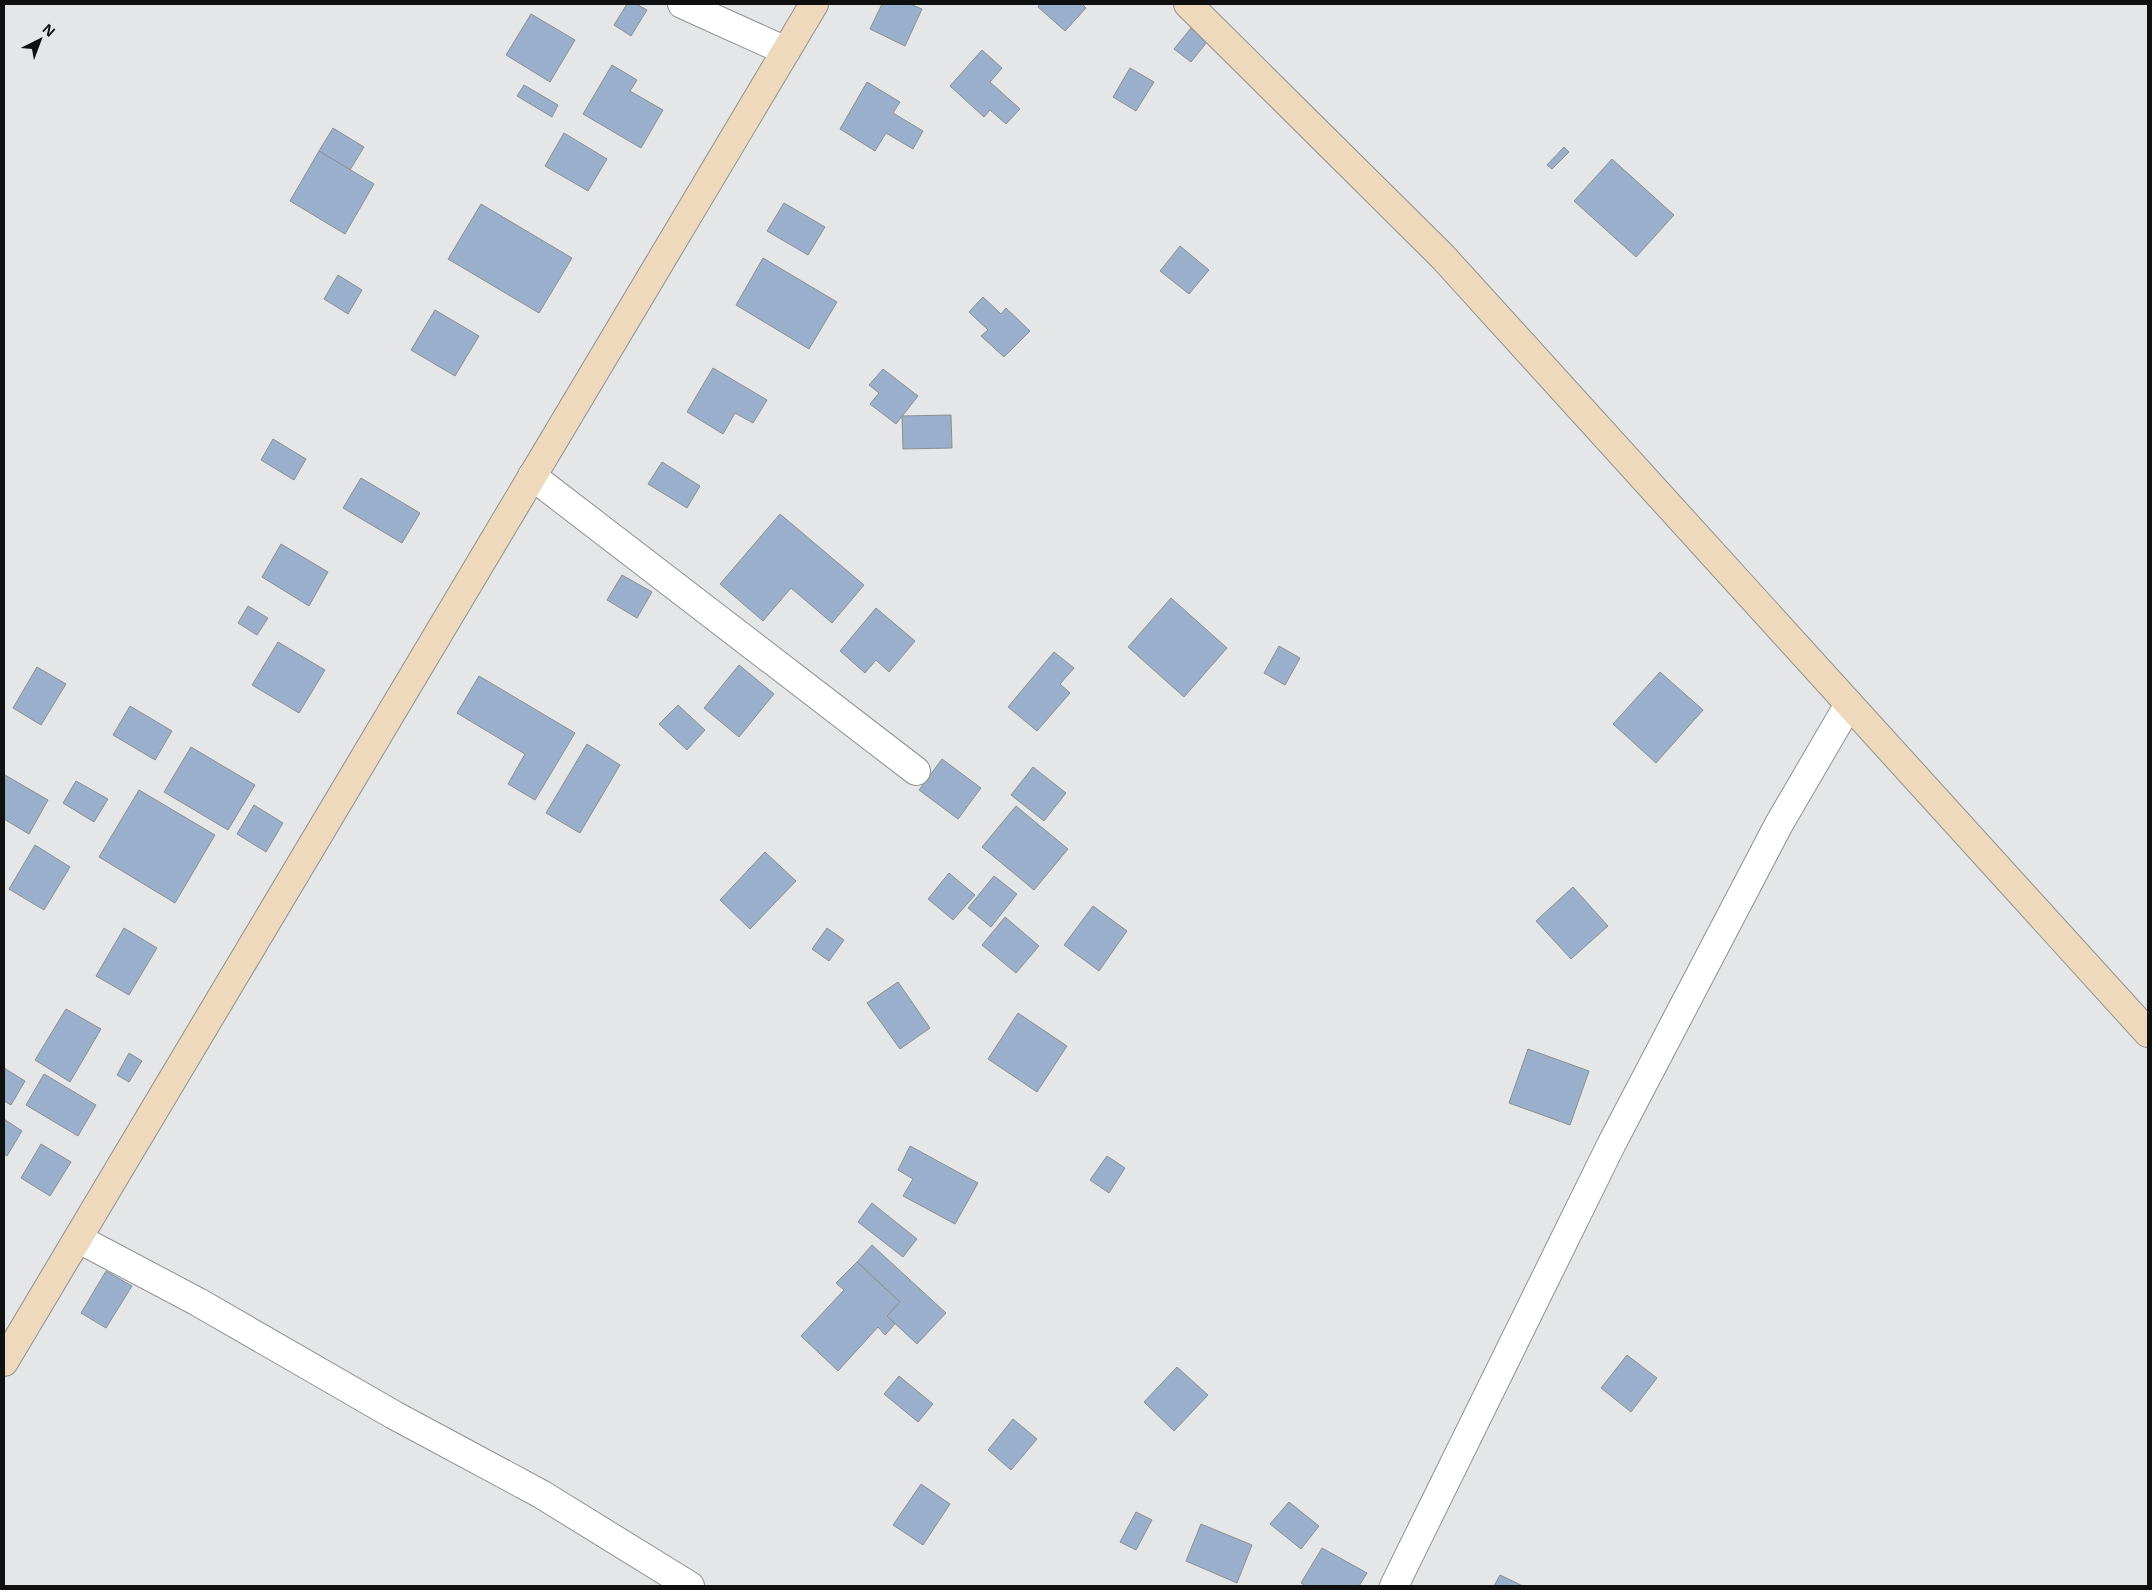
<svg xmlns="http://www.w3.org/2000/svg" width="2152" height="1590" font-family="'Noto Sans',sans-serif">
  <style>
    .building { fill: #99afcc; stroke: #8d8f90 }
    .lines { fill: none; stroke-linecap: round; stroke-linejoin: round }
    .street-casing { stroke: #8f9092; stroke-width: 30 }
    .secondary-casing { stroke: #8f9092; stroke-width: 30 }
    .street { stroke: #fff; stroke-width: 28 }
    .secondary { stroke: #eed9bc; stroke-width: 28 }
  </style>
  <rect width="100%" height="100%" fill="#e4e6e7"/>
  <g class="building">
    <path d="M627,4H636L647,10L631,36L614,25Z"/>
    <path d="M882,4H910L922,9L905,46L870,29Z"/>
    <path d="M1040,4H1082L1086,8L1065,31L1038,7Z"/>
    <path d="M531,14L575,40L550,82L506,55Z"/>
    <path d="M1191,28L1207,42L1191,62L1174,49Z"/>
    <path d="M982,50L1002,68L990,82L1020,109L1006,124L990,110L984,117L950,86Z"/>
    <path d="M612,65L637,80L630,91L663,110L641,148L583,114Z"/>
    <path d="M1130,68L1154,82L1136,111L1113,97Z"/>
    <path d="M867,82L900,102L893,113L923,131L913,149L886,133L875,151L840,129Z"/>
    <path d="M524,85L558,105L552,117L517,96Z"/>
    <path d="M333,128L364,147L350,170L319,151Z"/>
    <path d="M564,133L607,159L588,191L545,166Z"/>
    <path d="M1564,147L1569,152L1552,169L1547,165Z"/>
    <path d="M319,151L374,184L345,234L290,201Z"/>
    <path d="M1612,159L1674,215L1636,257L1574,201Z"/>
    <path d="M784,203L825,227L808,255L767,231Z"/>
    <path d="M481,204L572,258L539,313L448,259Z"/>
    <path d="M1180,246L1209,270L1189,294L1160,271Z"/>
    <path d="M763,258L837,302L809,349L736,305Z"/>
    <path d="M338,275L362,290L348,314L324,299Z"/>
    <path d="M983,297L1001,314L1006,308L1030,331L1004,357L981,336L988,330L969,312Z"/>
    <path d="M435,310L479,336L455,376L411,350Z"/>
    <path d="M713,368L767,400L753,423L735,413L723,434L687,412Z"/>
    <path d="M883,369L918,396L896,424L870,404L879,393L869,385Z"/>
    <path d="M951,415L952,448L903,449L902,416Z"/>
    <path d="M273,439L306,459L294,480L261,460Z"/>
    <path d="M662,462L700,486L687,508L648,484Z"/>
    <path d="M361,478L420,513L402,543L343,508Z"/>
    <path d="M780,514L864,585L832,623L791,588L763,621L720,584Z"/>
    <path d="M281,544L328,572L309,606L262,577Z"/>
    <path d="M622,575L652,592L637,618L607,600Z"/>
    <path d="M1171,598L1227,648L1184,697L1128,647Z"/>
    <path d="M248,606L268,618L257,635L238,623Z"/>
    <path d="M876,608L915,641L889,672L876,660L865,673L840,651Z"/>
    <path d="M278,642L325,670L299,713L252,685Z"/>
    <path d="M1279,646L1300,658L1285,685L1264,673Z"/>
    <path d="M1054,652L1074,668L1060,684L1070,693L1037,731L1008,707Z"/>
    <path d="M739,665L774,694L739,737L704,708Z"/>
    <path d="M37,667L66,684L41,725L13,708Z"/>
    <path d="M1660,672L1703,710L1656,763L1613,724Z"/>
    <path d="M479,676L575,733L535,800L508,784L525,754L457,713Z"/>
    <path d="M678,705L705,730L687,750L659,724Z"/>
    <path d="M130,706L172,731L155,760L113,735Z"/>
    <path d="M587,744L620,765L580,833L546,813Z"/>
    <path d="M191,747L255,785L228,830L164,792Z"/>
    <path d="M942,759L981,788L958,819L919,790Z"/>
    <path d="M1033,767L1066,793L1044,821L1011,795Z"/>
    <path d="M5,775L48,800L29,834L4,819V778Z"/>
    <path d="M76,781L108,799L94,822L63,803Z"/>
    <path d="M139,790L215,835L175,903L99,857Z"/>
    <path d="M254,805L283,823L266,852L237,834Z"/>
    <path d="M1016,806L1068,849L1034,890L982,847Z"/>
    <path d="M35,845L70,867L44,910L9,889Z"/>
    <path d="M765,852L796,881L750,929L720,900Z"/>
    <path d="M949,873L975,895L953,920L928,899Z"/>
    <path d="M994,876L1017,894L991,927L968,908Z"/>
    <path d="M1573,887L1608,926L1571,959L1536,921Z"/>
    <path d="M1093,906L1127,931L1099,971L1064,945Z"/>
    <path d="M1005,917L1039,946L1016,973L982,945Z"/>
    <path d="M124,928L157,948L129,995L96,976Z"/>
    <path d="M827,928L844,940L829,961L812,949Z"/>
    <path d="M898,982L930,1028L900,1049L867,1003Z"/>
    <path d="M66,1009L101,1029L70,1082L35,1060Z"/>
    <path d="M1018,1013L1067,1046L1037,1092L988,1059Z"/>
    <path d="M1528,1049L1589,1071L1570,1125L1509,1103Z"/>
    <path d="M129,1053L142,1061L129,1082L117,1075Z"/>
    <path d="M4,1068L25,1081L11,1105L4,1101Z"/>
    <path d="M44,1074L96,1105L78,1136L26,1105Z"/>
    <path d="M4,1119L22,1131L7,1156L4,1154Z"/>
    <path d="M41,1144L71,1162L50,1196L21,1178Z"/>
    <path d="M910,1146L978,1183L955,1224L903,1196L913,1179L898,1170Z"/>
    <path d="M1107,1156L1125,1168L1109,1193L1090,1180Z"/>
    <path d="M872,1203L917,1239L903,1257L858,1222Z"/>
    <path d="M872,1245L946,1313L917,1344L887,1316L900,1302L857,1262Z"/>
    <path d="M857,1262L900,1302L887,1316L895,1324L885,1335L878,1327L838,1371L801,1336L844,1290L836,1283Z"/>
    <path d="M106,1271L132,1286L106,1328L81,1313Z"/>
    <path d="M1627,1355L1657,1378L1631,1412L1601,1388Z"/>
    <path d="M1177,1367L1208,1395L1174,1431L1144,1402Z"/>
    <path d="M899,1376L933,1404L918,1422L884,1394Z"/>
    <path d="M1013,1419L1037,1439L1011,1470L988,1450Z"/>
    <path d="M921,1484L950,1504L923,1545L893,1525Z"/>
    <path d="M1289,1502L1319,1526L1301,1549L1270,1524Z"/>
    <path d="M1136,1512L1152,1520L1136,1550L1120,1542Z"/>
    <path d="M1201,1524L1252,1545L1237,1583L1186,1561Z"/>
    <path d="M1322,1548L1367,1573L1359,1586H1306L1301,1583Z"/>
    <path d="M1500,1575L1523,1586H1494Z"/>
  </g>
  <g class="lines">
    <g class="street-casing">
      <g id="street">
        <path d="M682,4L786,51"/>
        <path d="M532,476L916,771"/>
        <path d="M79,1239L198,1302L394,1415L541,1494L690,1586"/>
        <path d="M1394,1586L1612,1143L1779,824L1849,704"/>
      </g>
    </g>
    <g class="secondary-casing">
      <g id="secondary">
        <path d="M1188,4L1443,257L2148,1033"/>
        <path d="M4,1362L814,4"/>
      </g>
    </g>
    <use href="#street" class="street"/>
    <use href="#secondary" class="secondary"/>
  </g>
  <rect width="2152" height="1590" fill="none" stroke="#101011" stroke-width="10"/>
  <g transform="translate(40 40) rotate(42)" stroke="#e4e6e7" stroke-width="4" paint-order="stroke">
  <path d="M0-4L9 19L0 12L-9 19Z" fill="#101011"/>
  <text y="-8" font-size="14" font-weight="bold" text-anchor="middle" fill="#101011">N</text>
  </g>
</svg>
